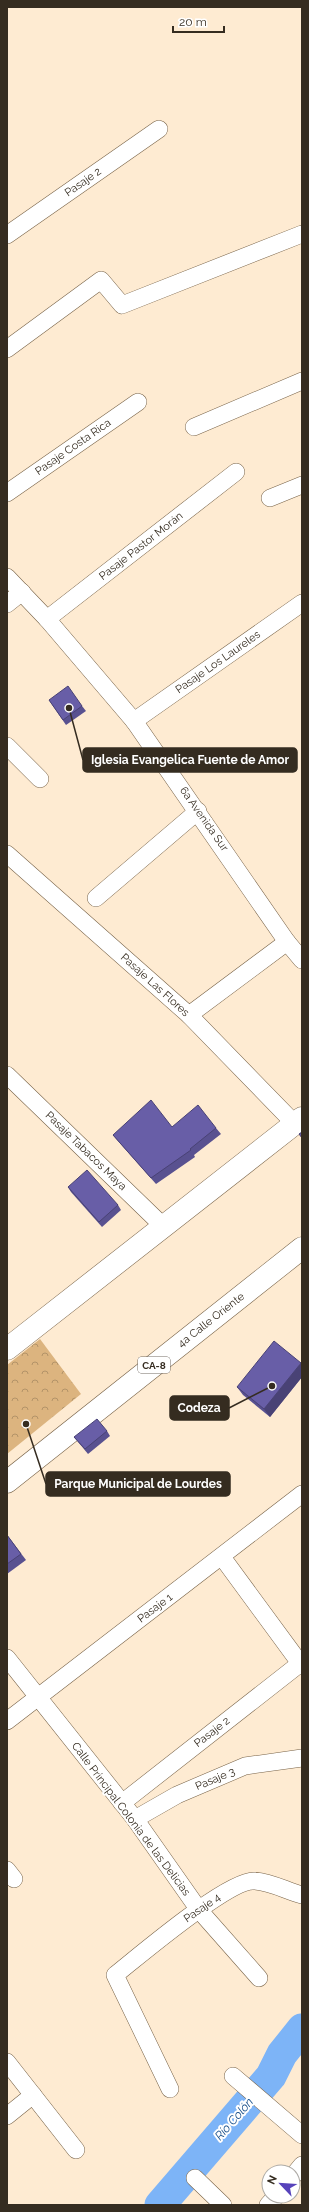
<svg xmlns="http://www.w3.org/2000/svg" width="309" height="2212" font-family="Raleway,sans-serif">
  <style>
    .forest { fill: url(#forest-crowns) }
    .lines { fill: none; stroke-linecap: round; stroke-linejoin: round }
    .river { stroke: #7db4f7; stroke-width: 31 }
    .street-casing { stroke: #786348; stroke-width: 18 }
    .highway-casing { stroke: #786348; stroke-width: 23 }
    .street { stroke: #fff; stroke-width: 17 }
    .highway { stroke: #fff; stroke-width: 22 }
    .wall { fill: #595190 }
    .shaded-wall { fill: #494275 }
    .building { fill: #685ea7; stroke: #494275 }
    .labels { text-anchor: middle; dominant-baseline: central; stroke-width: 4; stroke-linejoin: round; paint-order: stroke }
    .shield { fill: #fff; stroke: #726b63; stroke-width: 1 }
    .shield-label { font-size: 10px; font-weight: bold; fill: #352c20 }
    .street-label { font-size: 11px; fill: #352c20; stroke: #fff }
    .water-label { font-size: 12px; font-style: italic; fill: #184f8a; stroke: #fff }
    .leader { fill: none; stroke: #352c20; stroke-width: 1.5 }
    .callout-dot { fill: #352c20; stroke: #fff; stroke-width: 1.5 }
    .callout { fill: #352c20; stroke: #352c20; stroke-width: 1.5 }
    .callout-label { font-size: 12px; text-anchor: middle; font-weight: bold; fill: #fff }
  </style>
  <defs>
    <pattern id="forest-crowns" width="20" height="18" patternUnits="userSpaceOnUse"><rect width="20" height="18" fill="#dcb47f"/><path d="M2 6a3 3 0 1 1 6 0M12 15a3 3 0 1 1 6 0" fill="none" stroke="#b39368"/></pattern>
  </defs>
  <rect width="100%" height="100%" fill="#feebd2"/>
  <path class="forest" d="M40,1339L81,1394L7,1454V1365Z"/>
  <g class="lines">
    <path class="river" d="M160,2205L271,2076L282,2054L302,2029"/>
    <g class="street-casing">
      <g id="street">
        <path d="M7,235L159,129"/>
        <path d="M7,349L101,280L122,305L302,234"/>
        <path d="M194,427L302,381"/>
        <path d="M7,493L138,402"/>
        <path d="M270,498L302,485"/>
        <path d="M7,577L47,619L134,721L287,942L302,960"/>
        <path d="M7,604L22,592"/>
        <path d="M47,619L236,472"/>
        <path d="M134,721L302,603"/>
        <path d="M7,746L40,779"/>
        <path d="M7,854L189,1015L295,1124"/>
        <path d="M96,898L198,811"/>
        <path d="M189,1015L287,942"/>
        <path d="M7,1075L164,1227"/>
        <path d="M222,1557L302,1666"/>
        <path d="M7,1658L135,1819L199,1910L259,1978"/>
        <path d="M7,1721L302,1494"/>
        <path d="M122,1803L302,1662"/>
        <path d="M135,1819L177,1795L245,1766L302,1758"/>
        <path d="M7,1870L14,1879"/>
        <path d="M7,2062L76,2150"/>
        <path d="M233,2076L302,2135"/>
        <path d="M170,2089L115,1975C139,1956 230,1878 255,1881C271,1882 287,1891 302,1895"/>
        <path d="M7,2116L33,2095"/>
        <path d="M293,2176L302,2165"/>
        <path d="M195,2178L223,2205"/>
        <path d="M268,2205L276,2196"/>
      </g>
    </g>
    <g class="highway-casing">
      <g id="highway">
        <path d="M7,1349L302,1118"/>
        <path d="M7,1482L302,1248"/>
      </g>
    </g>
    <use href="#street" class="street"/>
    <use href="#highway" class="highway"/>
  </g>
  <g class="wall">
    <path d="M49,700L82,706L86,711L66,725Z"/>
    <path d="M172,1127L216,1128L221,1134L194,1155L195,1157L156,1184L118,1141L113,1135Z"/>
    <path d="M68,1187L118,1205L121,1210L102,1227L71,1192Z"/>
    <path d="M302,1364V1377L270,1417L243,1395L237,1387Z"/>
    <path d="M107,1431L110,1436L88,1454L74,1437Z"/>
    <path d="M7,1535L26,1560L7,1574Z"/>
  </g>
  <path class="shaded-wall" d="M301,1363L302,1364V1377L270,1417L264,1409Z"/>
  <g class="building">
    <path d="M68,686L82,706L63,720L49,700Z"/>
    <path d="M151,1100L172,1127L198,1105L216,1128L190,1149L191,1150L151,1178L113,1135Z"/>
    <path d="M302,1132V1138L299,1134Z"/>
    <path d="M87,1170L118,1205L99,1222L68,1187Z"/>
    <path d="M274,1341L301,1363L264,1409L237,1387Z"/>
    <path d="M97,1419L107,1431L85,1449L74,1437Z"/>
    <path d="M7,1535L21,1554L7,1564Z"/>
  </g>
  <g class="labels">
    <rect class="shield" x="138" y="1357" width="32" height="16" rx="3"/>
    <g class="shield-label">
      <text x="154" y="1365">CA-8</text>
    </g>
    <g class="street-label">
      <text transform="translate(83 182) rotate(-35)">Pasaje 2</text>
      <text transform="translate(73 447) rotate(-35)">Pasaje Costa Rica</text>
      <text transform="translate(141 546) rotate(-38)">Pasaje Pastor Morán</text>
      <text transform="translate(218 662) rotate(-35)">Pasaje Los Laureles</text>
      <text transform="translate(204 819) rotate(55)">6a Avenida Sur</text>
      <text transform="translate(155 985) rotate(42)">Pasaje Las Flores</text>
      <text transform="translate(86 1151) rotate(44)">Pasaje Tabacos Maya</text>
      <text transform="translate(211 1320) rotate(-38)">4a Calle Oriente</text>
      <text transform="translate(155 1608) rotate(-37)">Pasaje 1</text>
      <text transform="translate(212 1732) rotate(-38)">Pasaje 2</text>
      <text transform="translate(215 1779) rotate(-23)">Pasaje 3</text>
      <text transform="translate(131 1819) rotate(53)">Calle Principal Colonia de las Delicias</text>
      <text transform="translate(202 1908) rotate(-35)">Pasaje 4</text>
    </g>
    <g class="water-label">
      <text transform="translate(234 2119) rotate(-49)">Río Colón</text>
    </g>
  </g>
  <path class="leader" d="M69 708L83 760M272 1386L229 1408M26 1424L46 1484"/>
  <g class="callout-dot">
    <circle cx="69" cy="708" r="4"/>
    <circle cx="272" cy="1386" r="4"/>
    <circle cx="26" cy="1424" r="4"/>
  </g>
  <g class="callout">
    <rect x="83" y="748" width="214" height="24" rx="4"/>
    <rect x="170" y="1396" width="59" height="24" rx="4"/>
    <rect x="46" y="1472" width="184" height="24" rx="4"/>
  </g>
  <g class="callout-label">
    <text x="190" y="764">Iglesia Evangelica Fuente de Amor</text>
    <text x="199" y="1412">Codeza</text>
    <text x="138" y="1488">Parque Municipal de Lourdes</text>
  </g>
  <rect width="309" height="2212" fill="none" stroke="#352c20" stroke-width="16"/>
  <g transform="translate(281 2184) rotate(295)"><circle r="19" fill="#ffffff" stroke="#aeaba6"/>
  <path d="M0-3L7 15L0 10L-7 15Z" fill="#5743bb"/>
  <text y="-6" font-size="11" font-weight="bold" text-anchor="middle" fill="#352c20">N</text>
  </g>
  <path d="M173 26v6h51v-6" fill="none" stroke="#352c20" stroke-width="2"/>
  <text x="179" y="26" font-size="12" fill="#352c20" stroke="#ffffff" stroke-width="3" paint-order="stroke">20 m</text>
</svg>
